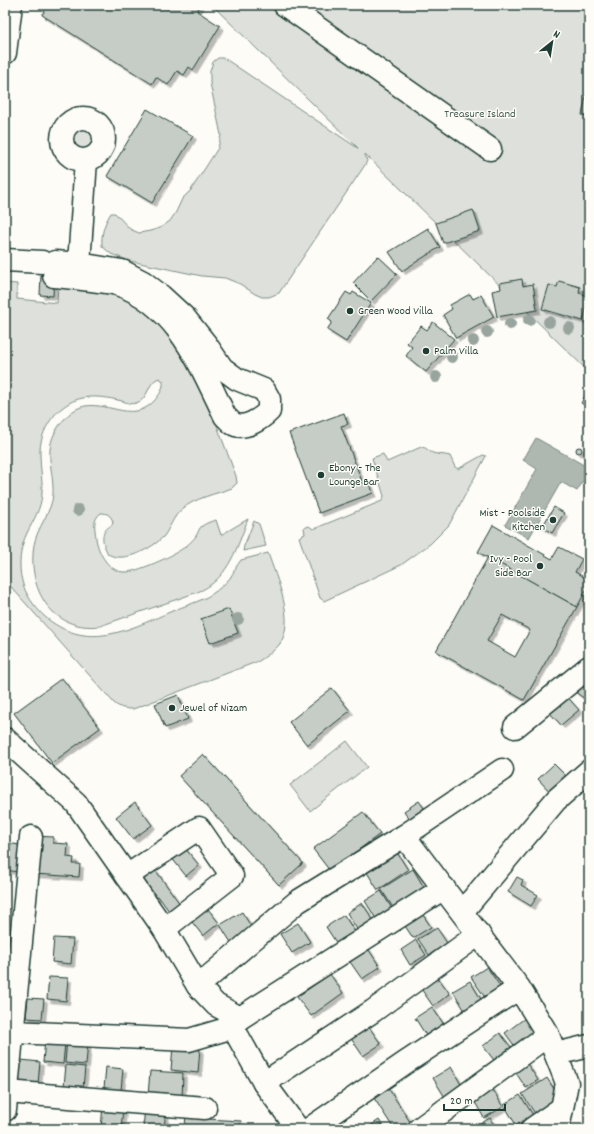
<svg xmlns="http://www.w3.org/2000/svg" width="594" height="1134" font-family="Dekko,sans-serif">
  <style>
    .green { fill: #dde0db; stroke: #7e8e88 }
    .water { fill: #aeb8b1; stroke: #75877f }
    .building { fill: #c6cdc7; stroke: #1f3d34; fill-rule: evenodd; filter: url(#shadow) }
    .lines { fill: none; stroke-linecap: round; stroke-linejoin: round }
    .minor-casing { stroke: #1f3d34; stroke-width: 25 }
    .minor { stroke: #fdfcf7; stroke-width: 22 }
    .tree { fill: #98a59e }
    .poi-dot { fill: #1f3d34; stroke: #fdfcf7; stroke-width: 1.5 }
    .labels { text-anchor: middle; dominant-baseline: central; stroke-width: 3; stroke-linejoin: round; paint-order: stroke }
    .park-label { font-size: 12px; fill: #455e55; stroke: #fdfcf7 }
    .poi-label { font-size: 12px; fill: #1f3d34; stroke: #fdfcf7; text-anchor: start }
  </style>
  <defs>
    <filter id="shadow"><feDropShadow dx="3.5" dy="3.5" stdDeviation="0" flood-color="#0004"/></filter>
  </defs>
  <rect width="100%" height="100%" fill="#fdfcf7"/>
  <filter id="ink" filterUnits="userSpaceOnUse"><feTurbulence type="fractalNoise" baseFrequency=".025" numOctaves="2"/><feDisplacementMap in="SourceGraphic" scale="8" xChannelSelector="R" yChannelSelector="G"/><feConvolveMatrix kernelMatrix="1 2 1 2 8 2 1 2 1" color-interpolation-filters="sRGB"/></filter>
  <g filter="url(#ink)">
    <g class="green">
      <path d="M212,5H589V372L365,154L367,161L365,165L279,293L269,297H262L255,294L240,284L225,278L202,276L130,261L111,254L102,246C101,234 104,224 111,213H115L130,229L139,233L150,231L160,228L170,221L176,212L182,199L191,190L218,148L221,135L210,83V71L213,62L218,58H224L359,149Z"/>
      <circle cx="84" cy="140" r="11"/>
      <path d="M5,283L17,284V299L57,303L58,284L108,288L159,319L198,375L236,476L237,483L232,488C216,494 194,498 181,510C173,517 170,528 164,536C153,548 124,564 108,554C102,542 99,532 112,525L113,522C111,515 107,513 101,513C92,519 95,529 96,538C98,553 109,573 126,572C136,572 168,558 177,552C183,549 192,542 196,536C198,533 199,528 202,526C206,523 212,521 216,520L221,535L248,519C239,542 231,571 209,586C205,589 200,591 195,593L100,626C51,632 27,588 34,545C37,527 52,512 53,494C54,470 43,451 57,429C63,419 73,408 85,406C111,402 134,424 155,400C160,394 164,388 163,381L159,378C147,382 149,400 136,403C132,405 126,402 122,401C101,396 80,393 62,408C48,419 39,438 40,455C40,468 43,481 42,494C41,509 33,521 27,533C20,547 18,566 22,581C25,594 34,606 44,616C86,652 126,631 170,612C183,606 200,602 212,594C218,590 225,584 230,578C234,572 236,566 241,560L268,553C276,578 297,621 279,645C273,652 266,656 259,661L133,709C125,709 120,708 114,703L5,580Z"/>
      <path d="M421,447C426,447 428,451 433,453C438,455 444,454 450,456L455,467L458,469L483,455L486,456L449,525L430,544L401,565L324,601L320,598L299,537L305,534L304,528L309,526L313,529L316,528L382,501L384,496L372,458L383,454L387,462Z"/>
      <path d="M254,521L259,524L266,546L243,551L244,546Z"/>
      <path d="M347,741L367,767L310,811L290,785Z"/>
    </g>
    <path class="water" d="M536,438L589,468V471L577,491L561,482L529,538L505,525L537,469L523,460Z"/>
    <g class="building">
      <path d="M48,5H200L197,11L220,26L193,70L189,67L184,75L177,71L168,85L156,77L152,84L42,15Z"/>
      <path d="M589,82V116L582,115Z"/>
      <path d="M147,109L193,136L152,203L107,176Z"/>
      <path d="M473,210L480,231L443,243L436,223Z"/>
      <path d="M428,228L440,247L402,271L389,252Z"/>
      <path d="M42,254L55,255L53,296L40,295Z"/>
      <path d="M378,256L397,274L371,301L353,283Z"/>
      <path d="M522,279L523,286L533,284L537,310L497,317L492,291L501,289L500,283Z"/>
      <path d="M559,281L580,287L579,293L589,296L583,321L542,309L549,285L557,287Z"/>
      <path d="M346,292L351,295L353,292L371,303L346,342L327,330L332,322L328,319Z"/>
      <path d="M470,294L473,299L481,295L494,317L456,338L443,315L452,309L450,305Z"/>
      <path d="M433,322L454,339L426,372L406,356L412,347L407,343L421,326L427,330Z"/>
      <path d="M589,389V408L581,403Z"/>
      <path d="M344,413L348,424L341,426L363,484L369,481L373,493L319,513L289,433Z"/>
      <circle cx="579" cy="450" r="3"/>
      <path d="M554,507L564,513L552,533L542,527Z"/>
      <path d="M493,525L552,559L559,547L582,559L575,572L589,580V585L577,607L478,552Z"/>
      <path d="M488,557L577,607L524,700L436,651ZM502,615L530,630L515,657L487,641Z"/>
      <path d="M229,609L238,633L210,643L201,619Z"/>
      <path d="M589,672V702L574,691Z"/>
      <path d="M62,678L100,728L52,763L14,713Z"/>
      <path d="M332,688L350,711L307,745L289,722Z"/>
      <path d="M564,693L579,710L561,725L546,709Z"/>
      <path d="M178,695L188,719L165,728L155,704Z"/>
      <path d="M203,754L303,863L279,885L179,776Z"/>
      <path d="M554,764L569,779L552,794L538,779Z"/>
      <path d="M419,801L429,815L414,826L404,811Z"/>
      <path d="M135,802L152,825L133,839L116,817Z"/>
      <path d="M363,812L380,834L330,871L313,849Z"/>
      <path d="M36,836L53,837V843L68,844L67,857L74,858L73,864H80L79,877L34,874Z"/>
      <path d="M5,843L28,846L25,873L5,870Z"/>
      <path d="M184,847L199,865L186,876L171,857Z"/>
      <path d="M396,851L408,870L378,890L366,871Z"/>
      <path d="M154,868L180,904L169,911L158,896L150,901L136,880Z"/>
      <path d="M413,869L425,889L394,909L381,889Z"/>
      <path d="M517,877L523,880L521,885L538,895L531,906L508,892Z"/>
      <path d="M381,891L394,912L378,922L365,901Z"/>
      <path d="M362,903L376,924L360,934L347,913Z"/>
      <path d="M208,909L219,923L203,936L192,922Z"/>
      <path d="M242,912L254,931L232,944L220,925Z"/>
      <path d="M421,912L431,927L413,938L403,923Z"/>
      <path d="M344,915L357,935L339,947L326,927Z"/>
      <path d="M298,923L310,942L292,953L280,934Z"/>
      <path d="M437,928L447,943L429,955L418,939Z"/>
      <path d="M54,938L73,939L71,964L52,962Z"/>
      <path d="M416,940L426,955L410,965L401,950Z"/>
      <path d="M367,947L380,967L362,979L348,959Z"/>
      <path d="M487,967L501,988L486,999L471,977Z"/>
      <path d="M434,972L450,994L433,1006L417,983Z"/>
      <path d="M330,974L343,993L311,1016L297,997Z"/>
      <path d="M49,977L68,978L66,1001L47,999Z"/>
      <path d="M470,981L482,1001L465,1011L453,991Z"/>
      <path d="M28,998L44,999L42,1019L26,1018Z"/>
      <path d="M432,1007L445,1026L427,1037L415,1018Z"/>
      <path d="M525,1018L539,1037L519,1052L505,1033Z"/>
      <path d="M366,1023L381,1044L363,1056L348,1034Z"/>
      <path d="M500,1033L514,1051L497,1064L483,1046Z"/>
      <path d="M67,1039L88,1041L86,1065L65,1063Z"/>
      <path d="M45,1040L65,1042L63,1064L43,1062Z"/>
      <path d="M173,1046L200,1048L198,1073L171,1070Z"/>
      <path d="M21,1060L40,1062L38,1084L19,1082Z"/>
      <path d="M526,1062L538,1080L526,1088L514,1070Z"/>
      <path d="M66,1065L85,1067L83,1088L64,1086Z"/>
      <path d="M106,1067L123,1069L121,1090L104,1088Z"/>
      <path d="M451,1067L463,1088L446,1099L433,1078Z"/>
      <path d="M150,1071L183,1073L182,1098L148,1096Z"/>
      <path d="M547,1078L561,1100L536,1115L522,1094Z"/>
      <path d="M387,1086L412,1125L407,1129H394L372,1095Z"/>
      <path d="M491,1086L503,1107L484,1118L472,1097Z"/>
      <path d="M520,1095L533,1115L516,1125L504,1105Z"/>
      <path d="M103,1106L123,1108L121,1129L101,1128Z"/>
      <path d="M145,1107L166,1109L164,1129H143Z"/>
      <path d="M186,1112L209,1114L208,1119L241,1121L240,1129H185Z"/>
      <path d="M490,1118L496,1129H472Z"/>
      <path d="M379,1120L385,1129H366Z"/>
    </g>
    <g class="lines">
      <g class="minor-casing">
        <g id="minor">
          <path d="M285,5L490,149"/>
          <path d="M5,53L11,5"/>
          <circle cx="83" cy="139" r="21"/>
          <path d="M5,260L42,262"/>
          <path d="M79,264L86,160"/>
          <path d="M54,276C69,277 84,279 99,281C105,282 111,282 117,284C177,304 200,365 225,416C227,418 230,421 232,423C244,431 261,419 269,411V399L264,390L237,379L222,368L205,343L185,318L161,296L143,282L122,271L79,264L55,262"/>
          <path d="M515,727L589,667"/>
          <path d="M5,739L76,803L164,929L198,986L216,1005L240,1018L444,888"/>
          <path d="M404,836L502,770"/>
          <path d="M127,876L199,828L232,876L164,929"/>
          <path d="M462,912L556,800L589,771"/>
          <path d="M198,986L297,902L404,836L519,988L548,1035L567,1083L558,1129"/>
          <path d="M231,1024L264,1083L298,1129"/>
          <path d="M13,1032L189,1040L223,1030L240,1018"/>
          <path d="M556,1054L589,1046"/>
          <path d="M264,1083L373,1011L479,934"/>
          <path d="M7,1092L205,1108"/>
          <path d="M5,1110L31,837"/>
          <path d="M309,1129L405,1063L519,988"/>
          <path d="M419,1129L548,1035"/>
          <path d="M532,1129L562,1108"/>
        </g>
      </g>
      <use href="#minor" class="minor"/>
    </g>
    <g class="tree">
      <circle cx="529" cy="320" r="6"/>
      <circle cx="549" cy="322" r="6"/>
      <circle cx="510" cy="324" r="6"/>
      <circle cx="569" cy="328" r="6"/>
      <circle cx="487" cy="332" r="6"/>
      <circle cx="473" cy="341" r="6"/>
      <circle cx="452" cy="357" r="6"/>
      <circle cx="436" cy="377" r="6"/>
      <circle cx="78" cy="510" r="6"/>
      <circle cx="238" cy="619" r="6"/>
    </g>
  </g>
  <g class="poi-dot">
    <circle cx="350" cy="311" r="4"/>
    <circle cx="426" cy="351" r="4"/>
    <circle cx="321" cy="475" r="4"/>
    <circle cx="553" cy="520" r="4"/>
    <circle cx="540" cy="566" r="4"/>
    <circle cx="172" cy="708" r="4"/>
  </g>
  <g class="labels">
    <g class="park-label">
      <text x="480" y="114">Treasure Island</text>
    </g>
    <g class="poi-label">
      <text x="358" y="311">Green Wood Villa</text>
      <text x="434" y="351">Palm Villa</text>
      <text x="329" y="468">Ebony - The<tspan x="329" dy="14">Lounge Bar</tspan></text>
      <text x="545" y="513" text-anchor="end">Mist - Poolside<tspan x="545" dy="14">Kitchen</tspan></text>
      <text x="532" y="559" text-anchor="end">Ivy - Pool<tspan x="532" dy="14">Side Bar</tspan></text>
      <text x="180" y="708">Jewel of Nizam</text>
    </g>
  </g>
  <rect width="594" height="1134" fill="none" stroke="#fdfcf7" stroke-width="20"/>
  <rect x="10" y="10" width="574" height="1114" fill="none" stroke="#1f3d34" stroke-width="1.5" filter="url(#ink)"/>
  <g transform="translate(552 42) rotate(30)" stroke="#fdfcf7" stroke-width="3" paint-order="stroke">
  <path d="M0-3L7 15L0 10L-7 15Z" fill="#1f3d34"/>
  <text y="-6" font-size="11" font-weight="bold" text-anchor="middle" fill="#1f3d34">N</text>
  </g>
  <path d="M444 1104v6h61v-6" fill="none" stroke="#1f3d34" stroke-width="2"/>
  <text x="450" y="1104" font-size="12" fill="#1f3d34" stroke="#fdfcf7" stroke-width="3" paint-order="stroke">20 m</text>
</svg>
